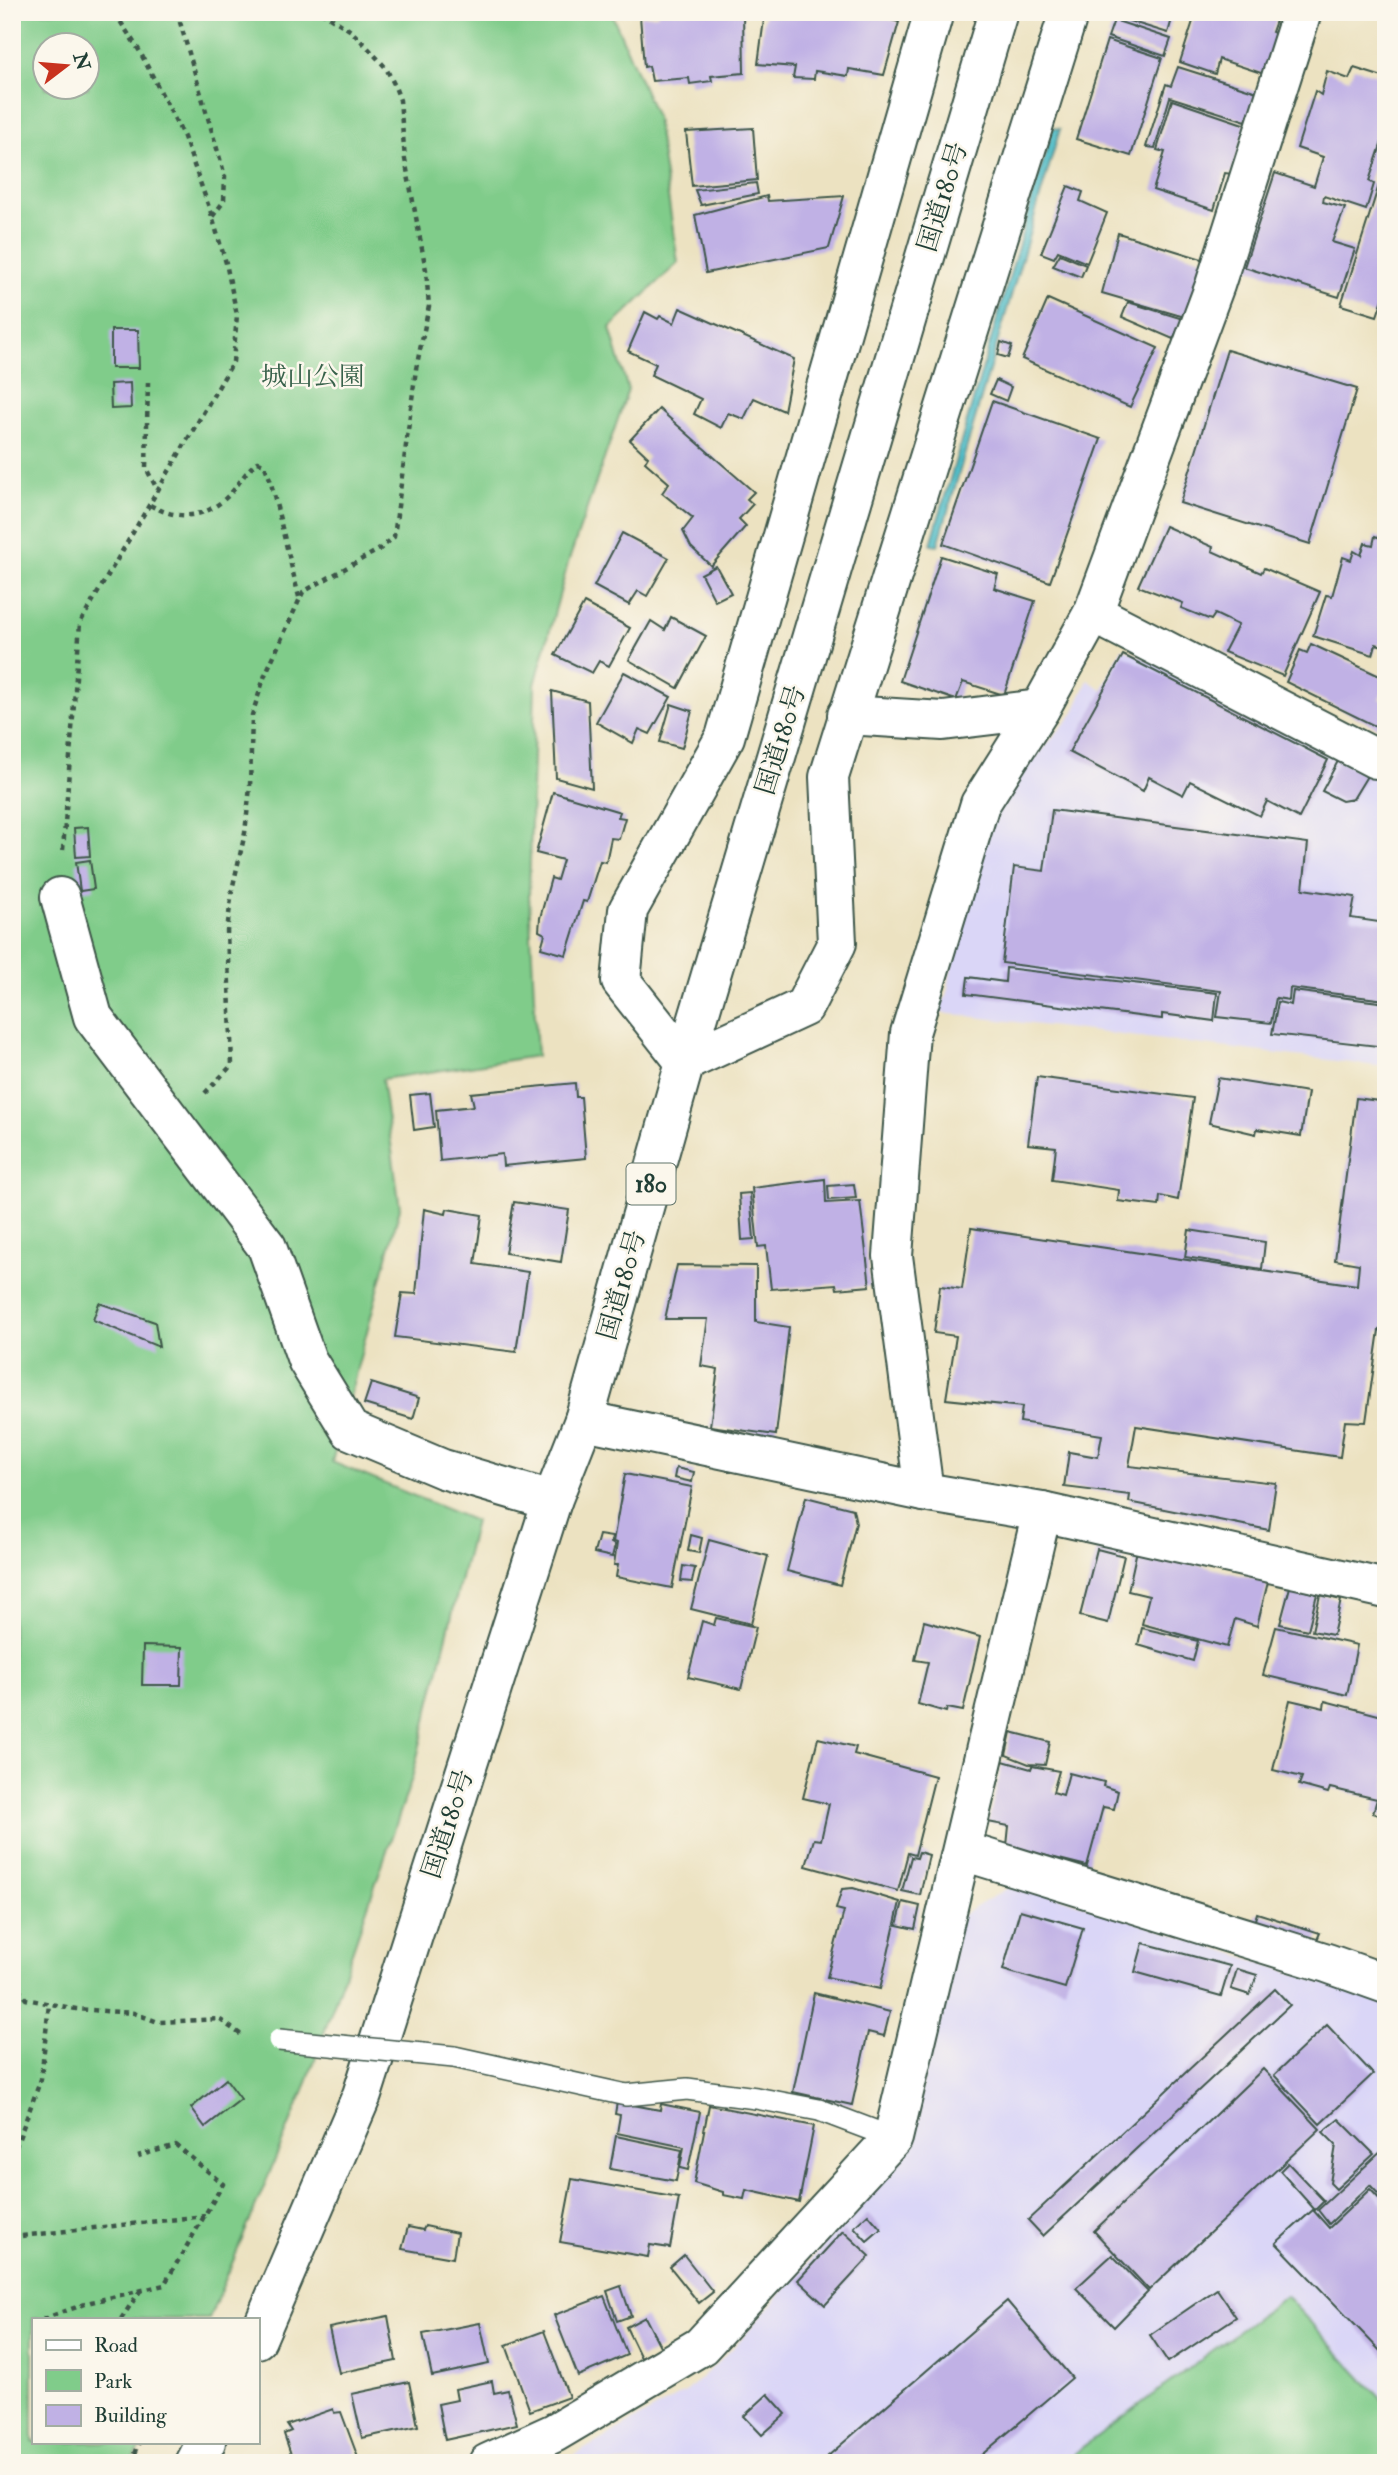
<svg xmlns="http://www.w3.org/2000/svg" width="1398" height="2475" font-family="'IM FELL Double Pica','Noto Serif JP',serif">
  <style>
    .built { fill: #dad6f7 }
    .green { fill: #80cc8a; stroke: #50845f; stroke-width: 2; fill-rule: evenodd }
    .water { fill: #51bec9; stroke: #387e7e; stroke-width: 2 }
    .building { fill: #c0b1e5 }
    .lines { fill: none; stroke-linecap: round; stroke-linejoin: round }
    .service-casing { stroke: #3e5649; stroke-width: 24 }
    .minor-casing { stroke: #3e5649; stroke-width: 42 }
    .trunk-casing { stroke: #3e5649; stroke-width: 42 }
    .path { stroke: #3e5649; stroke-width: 4.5; stroke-dasharray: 5 5; stroke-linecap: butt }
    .service { stroke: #fff; stroke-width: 21 }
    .minor { stroke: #fff; stroke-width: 38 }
    .trunk { stroke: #fff; stroke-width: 38 }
    .service-bridge-casing { stroke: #3e5649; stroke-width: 24; stroke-linecap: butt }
    .service-bridge { stroke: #fff; stroke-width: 21 }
    .labels { text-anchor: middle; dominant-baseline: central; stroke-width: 5; stroke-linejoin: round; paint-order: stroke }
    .shield { fill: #fbf7ec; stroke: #61756b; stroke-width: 2 }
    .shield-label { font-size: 24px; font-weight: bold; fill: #1f3d34 }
    .street-label { font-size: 26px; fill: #1f3d34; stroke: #fbf7ec }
    .park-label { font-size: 26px; fill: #37614a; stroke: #fbf7ec }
  </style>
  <rect width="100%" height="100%" fill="#fbf7ec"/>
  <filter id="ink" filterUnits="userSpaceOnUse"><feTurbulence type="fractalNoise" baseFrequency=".0143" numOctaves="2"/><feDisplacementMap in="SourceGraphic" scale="14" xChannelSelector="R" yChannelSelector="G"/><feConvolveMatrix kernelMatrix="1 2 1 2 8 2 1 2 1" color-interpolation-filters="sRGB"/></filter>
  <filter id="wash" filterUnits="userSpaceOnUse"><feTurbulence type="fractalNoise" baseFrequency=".00686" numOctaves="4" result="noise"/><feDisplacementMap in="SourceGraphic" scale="28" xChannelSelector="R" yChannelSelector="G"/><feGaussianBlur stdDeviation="1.57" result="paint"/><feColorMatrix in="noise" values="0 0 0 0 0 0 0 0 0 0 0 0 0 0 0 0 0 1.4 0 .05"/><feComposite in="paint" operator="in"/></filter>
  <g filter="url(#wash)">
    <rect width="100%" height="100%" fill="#ece2c1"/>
    <g class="built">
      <path d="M1122,648L1386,767V1067L934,1012L947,996L960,907L1000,799L1073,714L1088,680L1102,690Z"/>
      <path d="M1016,1883L1386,2003V2463H560L687,2391L732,2349L908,2149L959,1917Z"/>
    </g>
    <g class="green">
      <path d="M12,12H611L656,117L678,263L610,328L628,390L568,563L535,685L529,895L537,1056L382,1079L400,1208L332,1462L475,1521L412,1778L306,2085L209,2319H33V2442H145L130,2463H12ZM46,46H88V88H46Z"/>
      <path d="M1286,2296L1386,2404V2463H1061Z"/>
    </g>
    <path class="water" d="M1053,128L1060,129L938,545L931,544Z"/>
    <g id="blocks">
      <g class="building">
        <path d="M657,12H743L744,73L711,76L712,81L690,84L689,78L652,81L649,66L644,67L640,16L658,15Z"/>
        <path d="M765,12H861L899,22L884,75L849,69L848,76L815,71L814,79L793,78L795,67L758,64Z"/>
        <path d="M879,12H907L904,19Z"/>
        <path d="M1131,12H1174L1168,33L1129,21Z"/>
        <path d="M1196,12H1279L1272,32L1277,34L1264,74L1219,59L1215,74L1180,62Z"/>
        <path d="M1114,20L1171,39L1165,56L1108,37Z"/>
        <path d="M1107,40L1162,58L1131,156L1076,139Z"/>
        <path d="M1178,67L1257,92L1246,121L1170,97L1155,148L1146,147L1166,84L1171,86Z"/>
        <path d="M1354,68L1386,78V130L1369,181L1374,184L1366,210L1324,196L1323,202L1345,208L1332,242L1355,249L1339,297L1244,267L1275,173L1314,186L1323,157L1297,148L1315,91L1321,95L1327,71L1349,79Z"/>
        <path d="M1172,100L1246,125L1232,174L1225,173L1214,210L1153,190L1165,152L1157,150Z"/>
        <path d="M753,128L757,180L692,186L686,132Z"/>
        <path d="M1385,166L1386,290L1377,316L1341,305Z"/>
        <path d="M756,183L758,194L701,205L695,190Z"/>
        <path d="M1068,186L1083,192L1080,201L1107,213L1087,263L1058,251L1054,258L1041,253Z"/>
        <path d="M767,196L768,201L844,196L829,248L706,273L695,215Z"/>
        <path d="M1118,233L1205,260L1188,318L1102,293Z"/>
        <path d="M1060,254L1086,265L1081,277L1053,266Z"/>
        <path d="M1048,299L1158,348L1130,407L1022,359Z"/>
        <path d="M1128,302L1183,319L1173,339L1122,317Z"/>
        <path d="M680,308L794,359L784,411L754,398L744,419L728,413L721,428L694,414L701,399L651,375L656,364L628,351L645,312L658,319L660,316L674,323Z"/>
        <path d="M111,330H138L139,368H111Z"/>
        <path d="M1001,342L1012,346L1008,358L998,355Z"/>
        <path d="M1227,350L1357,389L1310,544L1180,503Z"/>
        <path d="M996,380L1011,387L1006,401L990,394Z"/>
        <path d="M130,383L131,408L111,409L110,384Z"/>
        <path d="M992,401L1101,439L1050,582L943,544Z"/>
        <path d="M659,409L754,492L747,499L753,504L739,519L746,526L711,566L691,547L683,531L693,518L662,493L669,483L645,462L648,457L630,440Z"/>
        <path d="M1165,526L1213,547L1212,551L1261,573L1264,568L1320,592L1283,676L1224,652L1238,625L1215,614L1211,620L1181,608L1183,603L1138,586Z"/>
        <path d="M622,533L669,558L647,596L638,591L629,605L594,586Z"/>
        <path d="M1375,536L1386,540V637L1383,646L1376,644L1373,655L1313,636L1326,595L1332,596L1343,557L1351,560L1354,551L1361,555L1365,543L1373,545Z"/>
        <path d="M941,556L998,574L994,588L1035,601L1004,695L963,682L956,700L900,681Z"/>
        <path d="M716,566L731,593L715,601L701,574Z"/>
        <path d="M584,603L630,628L609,666L599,661L592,673L555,655Z"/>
        <path d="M671,617L706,636L678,688L629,660L651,621L665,630Z"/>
        <path d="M1311,644L1386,679V685L1379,699L1386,702V715L1379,728L1286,682L1300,650L1307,653Z"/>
        <path d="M1123,655L1328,760L1299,818L1267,801L1260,816L1190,781L1183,795L1149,777L1143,791L1069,752Z"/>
        <path d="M624,672L671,697L650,734L639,729L633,743L596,722Z"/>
        <path d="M552,691L588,701L592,788L556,778Z"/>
        <path d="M671,704L692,711L682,748L660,742Z"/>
        <path d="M1338,761L1367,776L1353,799L1342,801L1322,791Z"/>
        <path d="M553,792L620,812L618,817L625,818L619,839L611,838L606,862L600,861L587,902L583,901L566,955L541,948L545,934L539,931L540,918L551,878L557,880L563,860L536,853Z"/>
        <path d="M1052,810L1308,843L1303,889L1355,897L1351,918L1386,923V1000L1290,988L1289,1000L1276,998L1271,1023L1217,1017L1221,991L1002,963L1014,867L1044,871Z"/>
        <path d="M88,827L90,856L76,857L74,828Z"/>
        <path d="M90,860L94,889L80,891L76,862Z"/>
        <path d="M1006,968L1217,993L1214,1021L1162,1014V1019L966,994L968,977L1005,982Z"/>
        <path d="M1293,991L1386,1003V1047L1272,1034L1278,1002L1291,1005Z"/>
        <path d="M1037,1077L1193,1098L1178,1200L1160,1196L1159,1206L1118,1201L1119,1190L1052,1180L1056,1147L1028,1144Z"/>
        <path d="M1218,1078L1308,1092L1301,1136L1257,1129L1256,1134L1209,1123Z"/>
        <path d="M575,1083L576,1097H581L586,1158L503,1166L502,1154L440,1161L436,1110L474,1106L471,1093Z"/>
        <path d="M430,1093L434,1127L414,1130L410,1095Z"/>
        <path d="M1356,1098L1386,1102V1331L1379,1330L1366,1422L1345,1421L1340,1457L1136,1426L1129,1466L1276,1483L1269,1530L1129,1502L1130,1495L1064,1487L1069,1452L1098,1457L1102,1435L1020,1422L1022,1407L946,1399L956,1336L934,1333L940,1286L962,1289L971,1228L1357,1285L1359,1264L1335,1260Z"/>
        <path d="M825,1179L826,1203L860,1201L870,1286L837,1289L836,1284L771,1289L766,1246L758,1247L752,1188Z"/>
        <path d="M854,1184L856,1198L829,1200L828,1186Z"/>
        <path d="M750,1193L754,1239L742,1240L739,1194Z"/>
        <path d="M514,1202L569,1210L561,1262L505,1253Z"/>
        <path d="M424,1209L446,1214L447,1209L482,1215L475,1264L528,1272L516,1352L395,1337L402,1293L416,1294Z"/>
        <path d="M1189,1230L1265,1242L1262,1269L1185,1257Z"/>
        <path d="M677,1265L756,1266V1322L789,1327L776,1435L710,1426L718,1369L701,1366L708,1319H665Z"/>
        <path d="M99,1303L155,1322L159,1347L93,1320Z"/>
        <path d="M371,1383L419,1398L413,1419L364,1404Z"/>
        <path d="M676,1468L694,1472L692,1482L674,1478Z"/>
        <path d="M625,1474L692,1487L672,1588L616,1577L618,1565H614L617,1543L613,1542Z"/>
        <path d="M806,1497L853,1509L856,1523L840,1585L787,1571Z"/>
        <path d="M599,1535L612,1537L611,1543L615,1545L612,1557L594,1553Z"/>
        <path d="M691,1535L702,1538L699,1553L688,1551Z"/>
        <path d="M709,1540L768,1556L751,1624L691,1609Z"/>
        <path d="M1097,1549L1124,1556L1108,1623L1080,1616Z"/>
        <path d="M1137,1550L1268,1582L1257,1626L1235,1619L1227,1647L1142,1624L1149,1596L1128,1591Z"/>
        <path d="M683,1566L695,1568L692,1582L681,1581Z"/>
        <path d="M1290,1587L1317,1594L1308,1630L1280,1624Z"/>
        <path d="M1320,1595L1341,1600L1333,1635L1312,1631Z"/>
        <path d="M716,1618L756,1627L741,1689L688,1677L702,1621L714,1625Z"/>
        <path d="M924,1621L980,1637L963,1711L947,1708L946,1712L918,1704L928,1662L915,1660Z"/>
        <path d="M1276,1627L1357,1645L1347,1695L1263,1675Z"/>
        <path d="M1142,1628L1198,1641L1193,1661L1138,1645Z"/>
        <path d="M143,1646L182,1647L181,1685H142Z"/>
        <path d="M1290,1700L1324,1708L1325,1701L1386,1717V1817L1373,1813L1377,1799L1330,1788L1328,1793L1299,1785L1302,1777L1273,1770Z"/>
        <path d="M1011,1732L1050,1742L1045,1765L1029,1764L1006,1755Z"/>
        <path d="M818,1738L856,1747L854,1754L935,1776L915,1855L908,1853L898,1891L806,1866L814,1839L821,1840L829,1804L803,1798Z"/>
        <path d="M1003,1761L1031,1769L1032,1766L1059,1771L1053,1792L1063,1795L1069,1773L1104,1782L1103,1786L1118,1791L1114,1809L1103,1807L1087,1866L1007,1846L1009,1826L988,1822Z"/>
        <path d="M919,1852L929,1855L920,1895L902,1891L911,1857L917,1858Z"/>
        <path d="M853,1888L900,1902L880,1989L827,1977L844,1911L836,1909L842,1889Z"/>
        <path d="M903,1902L920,1906L915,1929L897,1925Z"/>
        <path d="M1020,1910L1083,1928L1065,1988L1003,1970Z"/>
        <path d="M1257,1913L1320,1933L1316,1942L1254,1923Z"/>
        <path d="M1143,1943L1230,1966L1221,1996L1135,1972Z"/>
        <path d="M1237,1969L1257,1975L1250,1995L1231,1989Z"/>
        <path d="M1275,1989L1290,2005L1043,2236L1028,2220Z"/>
        <path d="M814,1993L890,2012L884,2036L868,2032L852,2105L793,2092Z"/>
        <path d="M1327,2025L1373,2074L1320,2124L1274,2075Z"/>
        <path d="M1263,2069L1320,2129L1149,2290L1094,2231Z"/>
        <path d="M226,2079L241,2099L205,2127L191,2108Z"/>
        <path d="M617,2102L660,2110L661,2104L700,2112L688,2170L680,2168L684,2147L617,2133L620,2115L615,2114Z"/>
        <path d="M709,2105L814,2126L799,2202L746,2190L744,2199L723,2195V2192L694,2183Z"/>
        <path d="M1339,2119L1374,2154L1336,2189L1330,2183L1336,2145L1323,2132Z"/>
        <path d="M616,2136L682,2150L676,2181L610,2169Z"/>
        <path d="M1386,2147V2202L1370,2185L1329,2224L1318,2210Z"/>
        <path d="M1288,2163L1324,2201L1315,2210L1280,2171Z"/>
        <path d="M572,2179L679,2198L670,2248L650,2245L648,2257L560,2242Z"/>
        <path d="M1370,2189L1386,2206V2357L1276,2243L1313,2210L1329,2228Z"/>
        <path d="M868,2214L881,2229L867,2241L854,2227Z"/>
        <path d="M425,2226L457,2233L453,2258L402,2249L408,2227L423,2230Z"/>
        <path d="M843,2231L870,2256L825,2305L798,2280Z"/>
        <path d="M684,2255L713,2292L699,2303L670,2267Z"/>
        <path d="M1112,2255L1148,2292L1114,2327L1076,2288Z"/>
        <path d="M621,2286L631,2316L617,2321L607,2291Z"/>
        <path d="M1217,2289L1236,2317L1168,2362L1150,2335Z"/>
        <path d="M604,2296L627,2355L578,2376L554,2315Z"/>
        <path d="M1007,2301L1072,2378L972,2463H820Z"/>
        <path d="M388,2316L396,2361L339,2373L329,2328Z"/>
        <path d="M645,2317L661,2348L641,2358L626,2327Z"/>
        <path d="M480,2323L489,2364L432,2376L423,2334Z"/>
        <path d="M544,2331L569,2397L530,2411L506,2345Z"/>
        <path d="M492,2381L494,2393L508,2390L517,2424L445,2440L438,2404L457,2400L455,2389Z"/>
        <path d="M409,2382L418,2426L362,2438L352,2394Z"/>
        <path d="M768,2394L786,2414L762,2435L744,2416Z"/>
        <path d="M333,2409L334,2413L341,2412L360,2463H294L284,2434L291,2431L287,2425Z"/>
      </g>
    </g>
  </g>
  <g filter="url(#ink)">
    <use href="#blocks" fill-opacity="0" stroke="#3e5649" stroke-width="2"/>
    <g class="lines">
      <g class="service-casing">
        <path id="service" d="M454,2057L626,2095L687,2089L756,2098L819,2110L893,2138"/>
      </g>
      <g class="minor-casing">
        <g id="minor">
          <path d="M934,12L725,737L628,910L621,981L685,1062L804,1007L837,943L829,777L1069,12"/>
          <path d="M1093,613L1376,759L1386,757"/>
          <path d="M847,715L943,721L1040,709"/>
          <path d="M60,897L93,1017L267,1247L307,1360L350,1430L443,1469L552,1501"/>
          <path d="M584,1420L924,1492L1042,1512L1386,1589"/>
          <path d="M924,1492L893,1256L910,1033L980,804L1040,709L1093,613L1215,285L1302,12"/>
          <path d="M963,1851L1327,1963L1386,1984"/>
          <path d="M488,2463L554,2433L701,2346L893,2138L1042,1512"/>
        </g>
      </g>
      <g class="trunk-casing">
        <g id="trunk">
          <path d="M257,2339L362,2095L552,1501L584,1420L685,1062L998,12"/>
          <path d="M195,2463L206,2442"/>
        </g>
      </g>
      <g class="path">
        <path d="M177,12L225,176L224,201L212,217"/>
        <path d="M148,382L146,468L158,491"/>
        <path d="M150,505C179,521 205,519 229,495C240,484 245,470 258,462L264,464L270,479L299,597"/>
        <path d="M63,850L80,623L233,362L237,315L226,263L211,213L184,137L139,50L114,12"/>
        <path d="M205,1093L232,1065L227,931L232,890L245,833L250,787L252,715L265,675L303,592L380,549L394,537L416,369L429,306L426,270L405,159L400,100L394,84L386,68L369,49L351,31L322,12"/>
        <path d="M12,1981L26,1999L76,2009L134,2013L158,2022L219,2019L243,2036"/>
        <path d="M12,2157L41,2079L49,2004"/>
        <path d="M12,2237L205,2216"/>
        <path d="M43,2319L91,2302L164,2285L223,2184L176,2145L138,2156"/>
        <path d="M121,2319L140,2291"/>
        <path d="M131,2463L140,2442"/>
      </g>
      <use href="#service" class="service"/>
      <use href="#minor" class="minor"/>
      <use href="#trunk" class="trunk"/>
      <g class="service-bridge-casing">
        <path id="service-bridge" d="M279,2040L454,2057"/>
      </g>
      <use href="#service-bridge" class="service-bridge"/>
    </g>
  </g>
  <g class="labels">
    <rect class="shield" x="626.5" y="1163.5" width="49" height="41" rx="5"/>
    <g class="shield-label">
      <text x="651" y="1184">180</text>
    </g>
    <g class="street-label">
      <text transform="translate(943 197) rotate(-73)">国道180号</text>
      <text transform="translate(781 740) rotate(-73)">国道180号</text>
      <text transform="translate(622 1285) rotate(-74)">国道180号</text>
      <text transform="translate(448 1824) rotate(-72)">国道180号</text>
    </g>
    <g class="park-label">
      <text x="313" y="377">城山公園</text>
    </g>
  </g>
  <rect width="1398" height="2475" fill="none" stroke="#fbf7ec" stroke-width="42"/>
  <rect x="32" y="2318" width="228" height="126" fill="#fbf7ec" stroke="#a3ada2" stroke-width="2"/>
  <rect x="46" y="2340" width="35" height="10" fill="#ffffff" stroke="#a3ada2" stroke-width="2"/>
  <text x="94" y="2352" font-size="21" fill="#1f3d34">Road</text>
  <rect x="46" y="2370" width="35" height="21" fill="#80cc8a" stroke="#a3ada2" stroke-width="2"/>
  <text x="94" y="2388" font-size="21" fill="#1f3d34">Park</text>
  <rect x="46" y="2405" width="35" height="21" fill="#c0b1e5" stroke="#a3ada2" stroke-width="2"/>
  <text x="94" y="2422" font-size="21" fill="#1f3d34">Building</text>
  <g transform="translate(66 66) rotate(74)"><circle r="33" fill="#fbf7ec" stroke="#a3ada2" stroke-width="2"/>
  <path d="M0-5L12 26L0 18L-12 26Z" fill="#c8321e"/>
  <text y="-10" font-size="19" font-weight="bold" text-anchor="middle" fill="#1f3d34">N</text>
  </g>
</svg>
